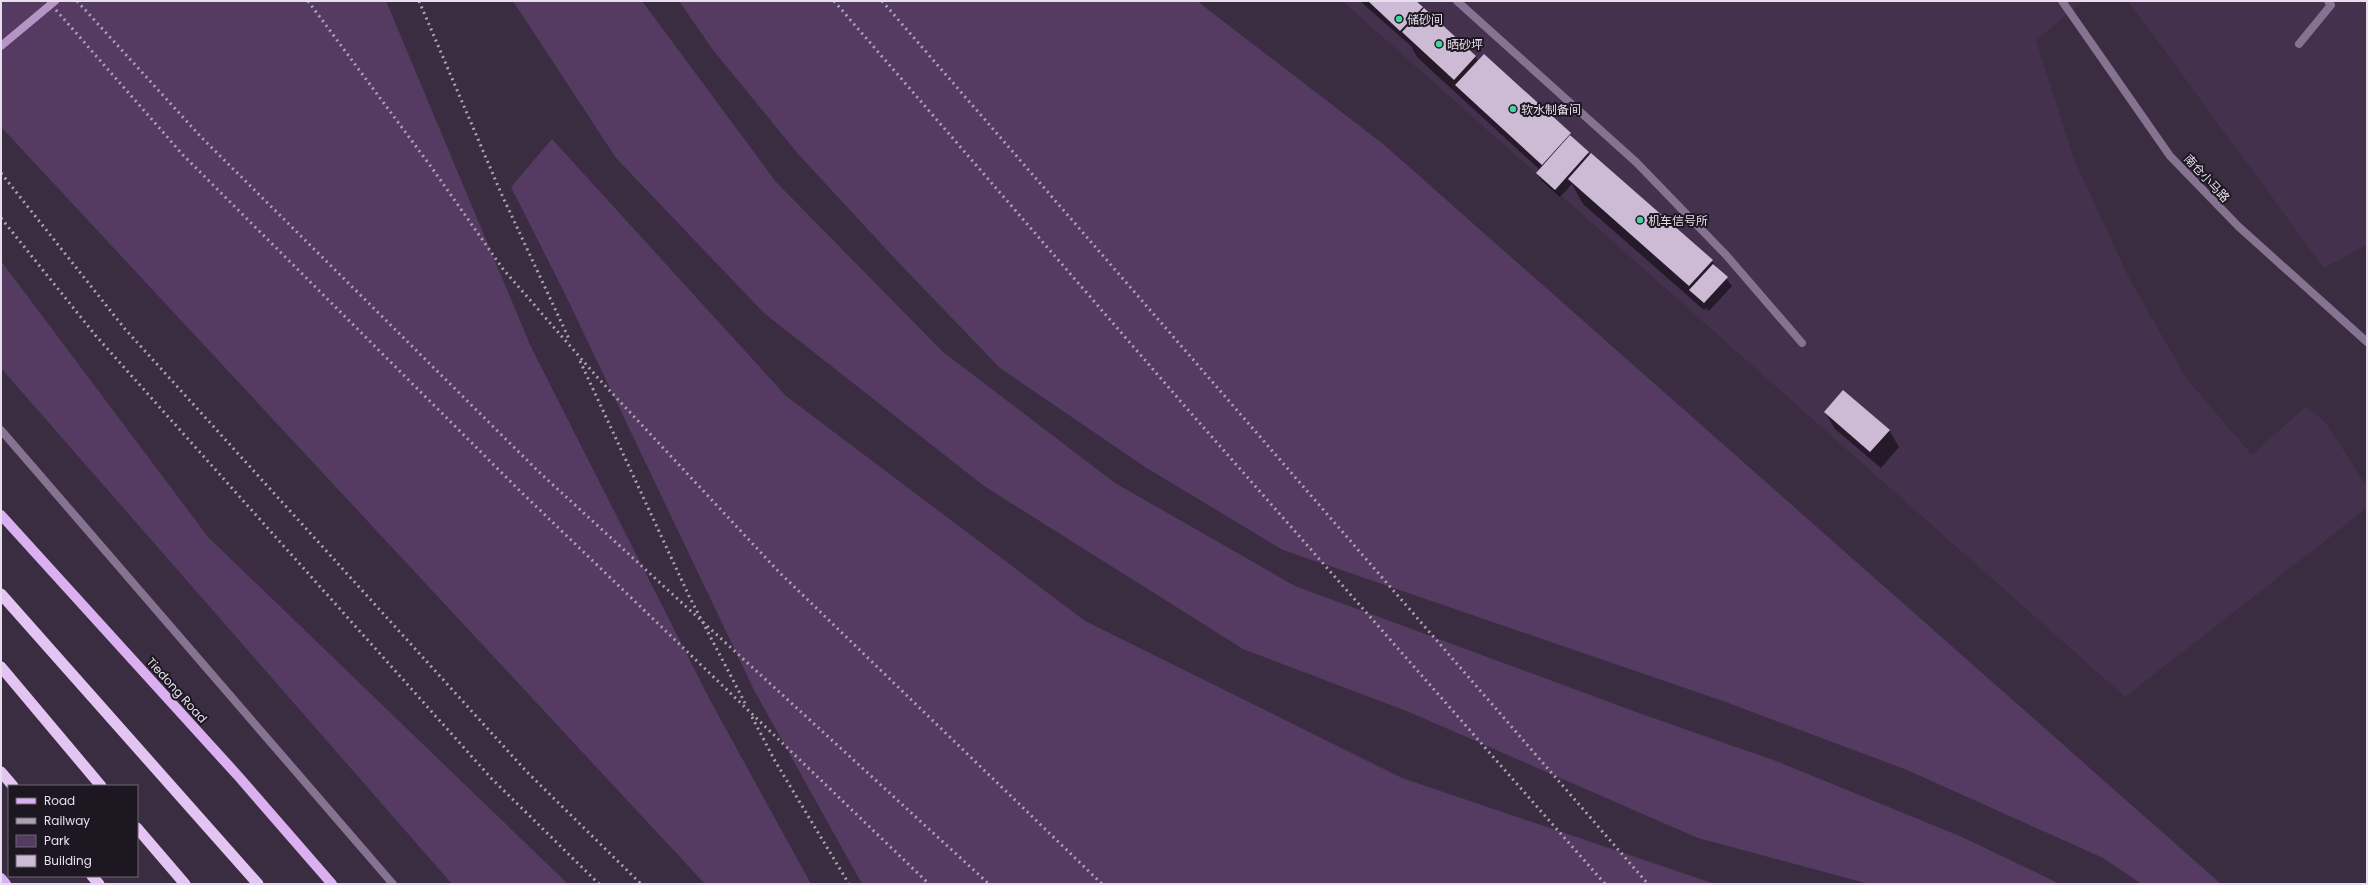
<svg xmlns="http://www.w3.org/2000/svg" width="2368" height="885" font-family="Poppins,'Noto Sans SC',sans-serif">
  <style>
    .built { fill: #44314d }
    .green { fill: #553b62 }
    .shadow { fill: #0007 }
    .building { fill: #cdbbd6 }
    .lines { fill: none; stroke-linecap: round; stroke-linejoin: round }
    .service { stroke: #867291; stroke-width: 8 }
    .minor { stroke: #867291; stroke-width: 8 }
    .secondary { stroke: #b695c6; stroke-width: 8 }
    .primary { stroke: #dbb0f0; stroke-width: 10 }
    .trunk { stroke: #e3c4f3; stroke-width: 11 }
    .rail { stroke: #ada2b2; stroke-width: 3; stroke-dasharray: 2 4; stroke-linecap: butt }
    .poi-dot { fill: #44d49f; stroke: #1d1721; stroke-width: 1.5 }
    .labels { text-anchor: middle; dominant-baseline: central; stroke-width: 4; stroke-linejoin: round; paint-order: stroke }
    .poi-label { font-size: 12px; fill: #e8dfec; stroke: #1d1721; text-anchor: start }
    .street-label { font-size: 12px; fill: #e8dfec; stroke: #1d1721 }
  </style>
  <rect width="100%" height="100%" fill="#3a2c41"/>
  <g class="built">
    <path d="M1342,1H2084L2036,40L2074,159L2128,276L2186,378L2252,455L2306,406L2325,422L2367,486V508L2125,697Z"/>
    <path d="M2128,1H2367V245L2324,268Z"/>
  </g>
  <g class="green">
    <path d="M1,1H386L531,347L710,700L811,884H705L4,130L1,127Z"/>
    <path d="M513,1H642L776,182L943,352L1115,483L1295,586L1636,712L1776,761L1962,837L2060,884H1869L1698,838L1409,712L1243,649L984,486L764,313L616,158Z"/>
    <path d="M679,1H1197L1383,144L2221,884H2142L2103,858L1907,770L1723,701L1283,550L1145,467L1000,368L898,262L799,155L713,50Z"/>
    <path d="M552,139L786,396L1085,621L1402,778L1715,884H862L754,690L565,294L511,187Z"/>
    <path d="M1,261L208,537L568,884H452L1,368Z"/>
  </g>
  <g class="shadow">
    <path d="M1360,1H1415L1475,56L1478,62L1570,134L1590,156L1712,261L1732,286L1709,311L1706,308L1704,310L1583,204L1572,184L1560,197L1542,181L1537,173L1540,170L1417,57L1411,46Z"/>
    <path d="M1825,412L1889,430L1899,447L1881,468L1835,429Z"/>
  </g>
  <g class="building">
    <path d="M1368,1H1416L1423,7L1400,31Z"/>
    <path d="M1424,8L1476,56L1454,80L1402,32Z"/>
    <path d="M1484,54L1571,133L1542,165L1455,85Z"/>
    <path d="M1570,135L1589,152L1555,190L1536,173Z"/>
    <path d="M1591,153L1713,260L1689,286L1568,179Z"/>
    <path d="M1713,264L1728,277L1704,303L1689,290Z"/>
    <path d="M1843,390L1890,430L1870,452L1824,412Z"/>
  </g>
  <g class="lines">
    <g class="service">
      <path d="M1457,1L1636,162L1726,255L1802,343"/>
      <path d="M2062,1L2170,156L2239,227L2367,342"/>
      <path d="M2299,44L2331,5L2328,1"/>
    </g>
    <path class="minor" d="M1,430L393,884"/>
    <path class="secondary" d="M1,46L55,1"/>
    <g class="primary">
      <path d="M1,515L239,777L332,884"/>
      <path d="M1,878L6,884"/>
    </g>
    <g class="trunk">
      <path d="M1,594L258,884"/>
      <path d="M1,667L101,786"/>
      <path d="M1,772L13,786"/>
      <path d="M137,828L185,884"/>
      <path d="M92,876L99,884"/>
    </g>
    <g class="rail">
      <path d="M48,1L183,155L518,489L929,884"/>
      <path d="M77,1L201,137L539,472L989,884"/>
      <path d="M308,1L432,168L503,269L598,378L779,572L1102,884"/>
      <path d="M419,1L501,193L570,341"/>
      <path d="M834,1L1183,404L1605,884"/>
      <path d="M882,1L1648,884"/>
      <path d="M1,173L125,329L526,771L641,884"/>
      <path d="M1,218L96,336L491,778L599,884"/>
      <path d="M580,361L689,596L745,703"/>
      <path d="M752,717L775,761L849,884"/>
    </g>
  </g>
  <g class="poi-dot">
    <circle cx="1399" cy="19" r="4"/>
    <circle cx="1439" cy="44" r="4"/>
    <circle cx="1513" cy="109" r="4"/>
    <circle cx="1640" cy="220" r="4"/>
  </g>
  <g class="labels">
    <g class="poi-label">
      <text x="1407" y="19">储砂间</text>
      <text x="1447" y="44">晒砂坪</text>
      <text x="1521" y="109">软水制备间</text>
      <text x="1648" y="220">机车信号所</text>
    </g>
    <g class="street-label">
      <text transform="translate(2207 178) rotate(47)">南仓小马路</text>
      <text transform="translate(177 690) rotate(48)">Tiedong Road</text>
    </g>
  </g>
  <rect width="2368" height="885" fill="none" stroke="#e8dfec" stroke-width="4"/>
  <rect x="8" y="785" width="130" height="92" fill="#1d1721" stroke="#6e6772"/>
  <rect x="16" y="798" width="20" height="6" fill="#dbb0f0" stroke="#6e6772"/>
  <text x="44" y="805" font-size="12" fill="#e8dfec">Road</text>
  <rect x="16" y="818" width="20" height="6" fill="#ada2b2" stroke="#6e6772"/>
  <text x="44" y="825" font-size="12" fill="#e8dfec">Railway</text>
  <rect x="16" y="835" width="20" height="12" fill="#553b62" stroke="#6e6772"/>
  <text x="44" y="845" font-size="12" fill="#e8dfec">Park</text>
  <rect x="16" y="855" width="20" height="12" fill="#cdbbd6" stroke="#6e6772"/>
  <text x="44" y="865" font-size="12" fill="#e8dfec">Building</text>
</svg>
